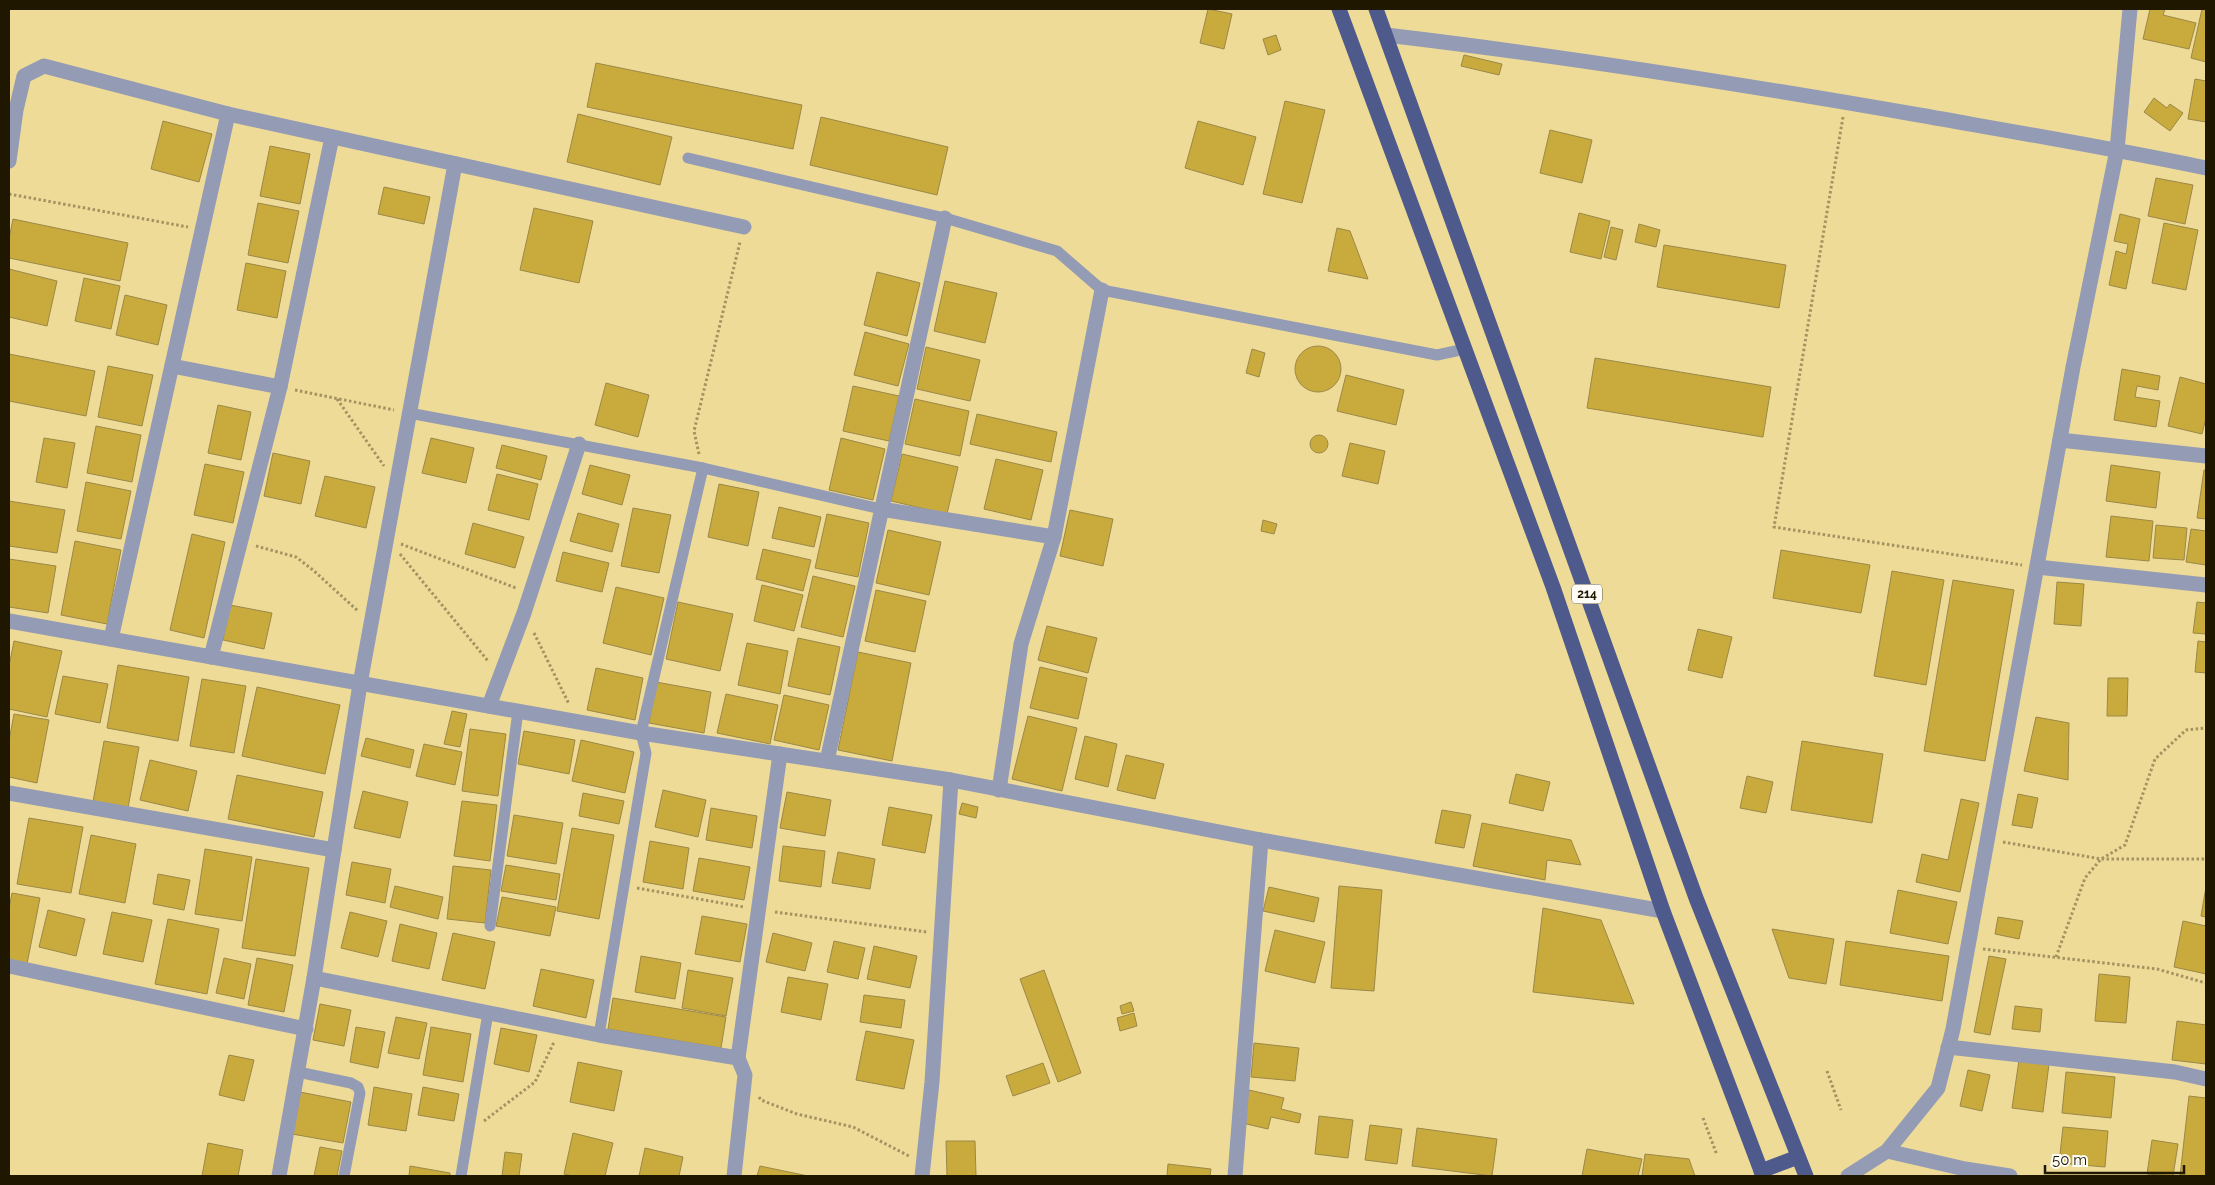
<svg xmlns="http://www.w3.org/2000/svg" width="2215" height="1185" font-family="Raleway,sans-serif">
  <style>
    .building { fill: #c9aa3c; stroke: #9b8848 }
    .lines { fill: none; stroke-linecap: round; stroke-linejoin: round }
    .path { stroke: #a29360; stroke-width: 3; stroke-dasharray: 2.5 2.5; stroke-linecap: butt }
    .service { stroke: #949bb5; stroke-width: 11 }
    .minor { stroke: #949bb5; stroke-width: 15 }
    .tertiary { stroke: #949bb5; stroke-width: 15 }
    .trunk { stroke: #4f5a8c; stroke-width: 15 }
    .labels { text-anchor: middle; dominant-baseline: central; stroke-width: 5; stroke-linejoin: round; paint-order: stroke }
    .shield { fill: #fefcf6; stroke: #625c4a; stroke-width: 1 }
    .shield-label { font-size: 12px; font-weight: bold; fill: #1f1700 }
  </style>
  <rect width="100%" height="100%" fill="#efdb98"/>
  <g class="building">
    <path d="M1208,9L1232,14L1224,49L1200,43Z"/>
    <path d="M2150,9H2165L2163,15L2196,23L2189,49L2143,39Z"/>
    <path d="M2202,9L2206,10V62L2191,58Z"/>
    <path d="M1276,35L1281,50L1268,55L1263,39Z"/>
    <path d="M1464,55L1502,64L1499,75L1461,66Z"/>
    <path d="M596,63L802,105L793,149L587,107Z"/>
    <path d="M2195,79L2206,81V122L2188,119Z"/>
    <path d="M2154,98L2167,108L2170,104L2183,113L2170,131L2144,112Z"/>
    <path d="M1285,101L1325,110L1302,203L1263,194Z"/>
    <path d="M578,114L672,137L660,185L567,162Z"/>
    <path d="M821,117L948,147L937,195L810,165Z"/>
    <path d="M163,121L212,134L199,182L151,169Z"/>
    <path d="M1198,121L1256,137L1243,185L1185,168Z"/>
    <path d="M1550,130L1592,140L1582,183L1540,173Z"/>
    <path d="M270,146L310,154L300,204L260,196Z"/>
    <path d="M2156,178L2193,185L2185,224L2148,216Z"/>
    <path d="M384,187L430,197L424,224L378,214Z"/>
    <path d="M258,203L299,211L288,263L248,255Z"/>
    <path d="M534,208L593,221L579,283L520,270Z"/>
    <path d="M1579,213L1610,221L1601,259L1570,252Z"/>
    <path d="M2120,214L2140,219L2126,289L2109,285L2116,251L2126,254L2128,244L2114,241Z"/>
    <path d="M13,219L128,243L120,281L9,258V239Z"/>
    <path d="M2164,223L2198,230L2186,290L2152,283Z"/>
    <path d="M1639,224L1660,230L1656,247L1635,242Z"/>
    <path d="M1611,227L1623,230L1616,260L1604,257Z"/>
    <path d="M1337,228L1350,231L1368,279L1328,271Z"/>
    <path d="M1664,245L1786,265L1779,308L1657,287Z"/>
    <path d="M246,263L286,271L277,318L237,310Z"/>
    <path d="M9,269L57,281L47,326L9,317Z"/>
    <path d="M877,272L920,283L907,336L864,325Z"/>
    <path d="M84,278L120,286L111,329L75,321Z"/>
    <path d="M945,281L997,293L985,343L934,331Z"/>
    <path d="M125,295L167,305L158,345L116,335Z"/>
    <path d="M865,332L909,344L898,386L854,375Z"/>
    <circle cx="1318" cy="369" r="23"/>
    <path d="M926,347L980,360L970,401L917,389Z"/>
    <path d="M1252,349L1265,353L1259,377L1246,373Z"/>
    <path d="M9,354L95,371L86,416L9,401Z"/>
    <path d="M1595,358L1771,387L1763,437L1587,408Z"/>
    <path d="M108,366L153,375L142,426L98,417Z"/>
    <path d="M2122,369L2160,376L2158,390L2137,386L2135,397L2160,401L2156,427L2114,420Z"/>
    <path d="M1346,375L1404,390L1396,425L1337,411Z"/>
    <path d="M2180,377L2206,384V418L2202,434L2168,426Z"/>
    <path d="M606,383L649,395L638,437L595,425Z"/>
    <path d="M853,386L899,396L889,441L843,431Z"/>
    <path d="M915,399L969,411L960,456L905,444Z"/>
    <path d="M218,405L251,412L241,460L208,453Z"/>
    <path d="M977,414L1057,432L1051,462L970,444Z"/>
    <path d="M96,426L141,435L132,482L87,473Z"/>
    <circle cx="1319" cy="444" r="9"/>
    <path d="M44,438L75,443L67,488L36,482Z"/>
    <path d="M431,438L474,448L466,483L422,473Z"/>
    <path d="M841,438L885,449L873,500L829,490Z"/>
    <path d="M1350,443L1385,451L1378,484L1342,476Z"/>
    <path d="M502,445L547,456L541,480L496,468Z"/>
    <path d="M273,453L310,461L301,504L264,496Z"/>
    <path d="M902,454L958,467L947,514L891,501Z"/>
    <path d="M996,459L1043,470L1031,520L984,509Z"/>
    <path d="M205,464L244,472L233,523L194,515Z"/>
    <path d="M590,465L630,475L622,505L582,494Z"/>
    <path d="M2111,465L2160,472L2156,508L2106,501Z"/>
    <path d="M2204,470H2206V519L2197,518Z"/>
    <path d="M497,474L538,484L529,520L488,510Z"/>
    <path d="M325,476L375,487L366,528L315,516Z"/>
    <path d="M86,482L131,491L121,539L77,531Z"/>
    <path d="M719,484L759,492L748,546L708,537Z"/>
    <path d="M9,501L65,510L57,553L9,546Z"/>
    <path d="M779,507L821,517L814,547L772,538Z"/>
    <path d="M633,508L671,515L659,573L621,566Z"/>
    <path d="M1070,510L1113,519L1103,566L1060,556Z"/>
    <path d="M578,513L619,524L612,552L570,541Z"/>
    <path d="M827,514L869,523L858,577L815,568Z"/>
    <path d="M2111,516L2153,521L2149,561L2106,557Z"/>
    <path d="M1263,520L1277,524L1274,534L1261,531Z"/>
    <path d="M473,523L524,537L515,568L465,554Z"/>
    <path d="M2156,525L2187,528L2184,560L2153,558Z"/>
    <path d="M2191,529L2206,531V565L2186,562Z"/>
    <path d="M888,530L941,542L929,595L876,583Z"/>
    <path d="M192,534L225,542L204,638L170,630Z"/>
    <path d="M75,541L121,550L107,624L61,615Z"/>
    <path d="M763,549L811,560L803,591L756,579Z"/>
    <path d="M1781,550L1870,565L1861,613L1773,598Z"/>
    <path d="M563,552L609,563L602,592L556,581Z"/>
    <path d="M9,559L56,566L48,613L9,607Z"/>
    <path d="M1892,571L1944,580L1926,685L1874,676Z"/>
    <path d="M813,576L855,586L843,637L801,627Z"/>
    <path d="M1953,580L2014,590L1985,761L1924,751Z"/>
    <path d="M2057,582L2084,584L2081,626L2054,624Z"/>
    <path d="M762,585L803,595L794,631L754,621Z"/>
    <path d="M616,587L664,598L651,655L603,643Z"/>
    <path d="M876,590L926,601L915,652L865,641Z"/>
    <path d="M678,602L733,614L720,671L666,659Z"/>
    <path d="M2197,602L2206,603V634L2193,633Z"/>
    <path d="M230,605L272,613L264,649L223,640Z"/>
    <path d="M1047,626L1097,638L1088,673L1038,660Z"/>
    <path d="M1698,629L1732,637L1722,678L1688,670Z"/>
    <path d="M798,638L840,647L830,695L788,686Z"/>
    <path d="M14,641L62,651L47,717L9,709V666Z"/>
    <path d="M2198,641L2206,642V673L2195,672Z"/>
    <path d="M747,643L788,651L780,694L738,685Z"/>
    <path d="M858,652L911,663L892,761L838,750Z"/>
    <path d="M118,665L189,677L178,741L107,728Z"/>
    <path d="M1040,667L1087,678L1078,719L1030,708Z"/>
    <path d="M596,668L643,678L635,720L587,710Z"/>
    <path d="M63,676L108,684L100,723L55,714Z"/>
    <path d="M2108,678H2128L2127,716H2107Z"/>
    <path d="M202,679L246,686L234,753L190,746Z"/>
    <path d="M656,682L711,692L704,733L649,723Z"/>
    <path d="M257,687L340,705L325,774L242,756Z"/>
    <path d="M726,694L778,705L770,744L717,733Z"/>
    <path d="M784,695L829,705L819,750L774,740Z"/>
    <path d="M452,711L467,714L460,747L444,744Z"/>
    <path d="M14,714L49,720L37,783L9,777V741Z"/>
    <path d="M1028,716L1077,728L1062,791L1012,779Z"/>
    <path d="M2036,717L2069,723L2068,780L2024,771Z"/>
    <path d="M470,729L506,734L498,796L462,791Z"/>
    <path d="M524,731L575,740L569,774L518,764Z"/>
    <path d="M1085,736L1117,744L1108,787L1075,779Z"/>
    <path d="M366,738L414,750L410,768L361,756Z"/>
    <path d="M581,740L634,752L625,793L572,781Z"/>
    <path d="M104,741L139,747L128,808L93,802Z"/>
    <path d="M1802,741L1883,754L1872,823L1791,810Z"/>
    <path d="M424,744L462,752L455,785L416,776Z"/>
    <path d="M1126,755L1164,764L1155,799L1117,790Z"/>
    <path d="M150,760L197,771L188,811L140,800Z"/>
    <path d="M1516,774L1550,782L1543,811L1509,803Z"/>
    <path d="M237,775L323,792L314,837L228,819Z"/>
    <path d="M1747,776L1773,782L1766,813L1740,808Z"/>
    <path d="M663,790L706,800L698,837L655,827Z"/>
    <path d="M363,791L408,802L400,838L354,828Z"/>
    <path d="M787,792L831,800L825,836L780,828Z"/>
    <path d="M583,793L624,801L619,824L579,816Z"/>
    <path d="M2018,794L2038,798L2032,828L2012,825Z"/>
    <path d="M1961,799L1979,803L1960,892L1916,882L1922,854L1948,860Z"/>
    <path d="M462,801L497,805L490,861L454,856Z"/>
    <path d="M962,803L978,807L976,818L959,814Z"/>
    <path d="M889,807L932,815L925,853L882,845Z"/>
    <path d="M711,808L757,816L752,848L706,840Z"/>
    <path d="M1442,810L1471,815L1464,848L1435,843Z"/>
    <path d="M514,815L563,823L556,864L507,856Z"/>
    <path d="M29,818L83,827L71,893L17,884Z"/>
    <path d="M1482,823L1571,840L1581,865L1547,860L1545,880L1473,866Z"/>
    <path d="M572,828L614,835L599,919L557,911Z"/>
    <path d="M91,835L136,844L125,903L79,894Z"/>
    <path d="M650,841L689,848L683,889L643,882Z"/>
    <path d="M783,846L825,851L821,887L779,881Z"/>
    <path d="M205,849L252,857L242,921L195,914Z"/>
    <path d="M838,852L875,859L870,889L832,883Z"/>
    <path d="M699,858L750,867L744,900L693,891Z"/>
    <path d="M256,859L309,868L295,956L242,948Z"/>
    <path d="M352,862L391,869L385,903L346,895Z"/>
    <path d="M506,865L560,874L556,900L501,891Z"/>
    <path d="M453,866L491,870L485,923L447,919Z"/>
    <path d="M158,874L190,880L184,910L153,904Z"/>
    <path d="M395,886L443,897L438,919L390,907Z"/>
    <path d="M1339,886L1382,890L1374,991L1331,988Z"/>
    <path d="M1269,887L1319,898L1314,922L1263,911Z"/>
    <path d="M2206,887V917L2201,916Z"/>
    <path d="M1898,890L1957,902L1948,944L1890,933Z"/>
    <path d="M12,893L40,898L27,964L9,960V909Z"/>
    <path d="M502,897L556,907L550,936L496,926Z"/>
    <path d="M1543,908L1601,920L1634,1004L1533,992Z"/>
    <path d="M48,910L85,919L76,956L39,947Z"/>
    <path d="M112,912L152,920L143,962L103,954Z"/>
    <path d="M350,912L387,921L378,957L341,948Z"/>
    <path d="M702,916L747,924L740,962L695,954Z"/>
    <path d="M1998,917L2023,921L2019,939L1995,934Z"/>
    <path d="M168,919L219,929L207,994L155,984Z"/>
    <path d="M2183,921L2206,926V974L2174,967Z"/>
    <path d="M400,924L437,933L429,969L392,961Z"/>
    <path d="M1772,929L1834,939L1826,984L1789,978Z"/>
    <path d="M1275,930L1325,942L1315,983L1265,971Z"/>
    <path d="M453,933L495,942L485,989L442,980Z"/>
    <path d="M773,933L812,943L805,971L766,962Z"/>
    <path d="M834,941L865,948L858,979L827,972Z"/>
    <path d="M1846,941L1949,956L1942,1001L1840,985Z"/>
    <path d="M874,946L917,956L910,988L867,979Z"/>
    <path d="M641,956L681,963L675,999L635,992Z"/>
    <path d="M1989,956L2006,959L1990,1035L1974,1032Z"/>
    <path d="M224,958L251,964L244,999L216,993Z"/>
    <path d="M257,958L293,965L284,1012L248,1005Z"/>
    <path d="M541,969L594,980L586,1018L533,1006Z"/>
    <path d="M688,970L733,978L726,1016L682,1008Z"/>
    <path d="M1044,970L1081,1073L1058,1082L1020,979Z"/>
    <path d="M2099,974L2130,977L2126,1023L2095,1021Z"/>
    <path d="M788,977L828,984L821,1020L781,1012Z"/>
    <path d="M864,995L905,1000L901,1028L860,1022Z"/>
    <path d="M613,998L726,1017L721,1048L608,1029Z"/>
    <path d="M1131,1002L1134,1011L1122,1014L1120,1006Z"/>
    <path d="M320,1004L351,1010L344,1046L313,1040Z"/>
    <path d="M2015,1006L2042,1009L2040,1032L2012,1029Z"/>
    <path d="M1134,1013L1137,1026L1120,1031L1117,1018Z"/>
    <path d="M396,1017L427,1023L419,1059L388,1053Z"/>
    <path d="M2177,1021L2206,1025V1064L2172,1060Z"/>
    <path d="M356,1027L385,1032L378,1068L350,1062Z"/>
    <path d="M431,1027L471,1034L463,1082L423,1075Z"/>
    <path d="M501,1028L537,1035L529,1072L494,1064Z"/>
    <path d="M866,1031L914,1040L904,1089L856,1080Z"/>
    <path d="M1254,1043L1299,1048L1295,1081L1251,1077Z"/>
    <path d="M229,1055L254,1060L244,1101L219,1095Z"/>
    <path d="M2019,1060L2049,1064L2043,1112L2012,1108Z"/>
    <path d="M578,1062L622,1071L614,1111L570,1102Z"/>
    <path d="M1043,1063L1050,1083L1013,1096L1006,1076Z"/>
    <path d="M1968,1070L1990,1075L1982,1111L1960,1106Z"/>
    <path d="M2066,1072L2115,1077L2111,1118L2062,1113Z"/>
    <path d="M374,1087L412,1094L406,1131L368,1125Z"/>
    <path d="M423,1087L459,1094L454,1121L418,1115Z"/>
    <path d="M1249,1090L1284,1098L1281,1109L1301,1114L1299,1123L1271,1117L1268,1129L1242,1123Z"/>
    <path d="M300,1092L351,1102L343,1143L292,1134Z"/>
    <path d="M2189,1096L2206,1098V1176H2180Z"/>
    <path d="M1319,1116L1353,1120L1348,1158L1315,1154Z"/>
    <path d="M1370,1125L1402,1129L1397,1164L1365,1160Z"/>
    <path d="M2063,1127L2108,1131L2105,1167L2059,1163Z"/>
    <path d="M1417,1128L1497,1139L1492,1176L1412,1166Z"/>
    <path d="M573,1133L613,1143L605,1176H573L564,1174Z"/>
    <path d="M2152,1140L2178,1144L2173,1176L2147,1174Z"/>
    <path d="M946,1141H975L976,1176H947Z"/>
    <path d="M208,1143L243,1150L238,1176H202Z"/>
    <path d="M320,1147L342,1151L337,1176H314Z"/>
    <path d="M645,1148L683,1157L679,1176H639Z"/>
    <path d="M1587,1149L1642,1159L1638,1176H1582Z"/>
    <path d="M505,1152L522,1154L519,1176H502Z"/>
    <path d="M1645,1154L1689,1159L1695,1176H1642Z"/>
    <path d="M1168,1164L1211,1169L1210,1176H1167Z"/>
    <path d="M410,1166L450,1173V1176H409Z"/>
    <path d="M760,1166L808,1176H757Z"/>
  </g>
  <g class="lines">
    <g class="path">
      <path d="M1843,117L1774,527L2022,565"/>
      <path d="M9,194L188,227"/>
      <path d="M295,390L394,410"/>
      <path d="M337,399L384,466"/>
      <path d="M699,454L694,431L740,242"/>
      <path d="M401,544L516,588"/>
      <path d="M256,546L296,557L313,570L358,611"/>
      <path d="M400,554L488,661"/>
      <path d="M534,633L569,704"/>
      <path d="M2003,842L2101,859H2206"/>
      <path d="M637,888L744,907"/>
      <path d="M775,912L927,932"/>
      <path d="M1983,949L2157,969L2206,983"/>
      <path d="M2056,957L2085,878L2101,859L2125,845L2155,759L2186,730L2206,728"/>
      <path d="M1827,1071L1841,1110"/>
      <path d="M759,1097L761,1100L797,1114L853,1127L909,1156"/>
      <path d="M1703,1118L1717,1155"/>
      <path d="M484,1121L535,1082L554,1042"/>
    </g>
    <g class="service">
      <path d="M688,158L945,218L1057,251L1102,290L1437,355L1465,349"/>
      <path d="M409,413L703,468L881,509"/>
      <path d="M490,926L518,711"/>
      <path d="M599,1035L646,753L641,733L703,468"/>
      <path d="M298,1072L351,1083L358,1087L360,1093L344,1176"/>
      <path d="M461,1176L488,1013"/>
    </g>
    <g class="minor">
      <path d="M1386,35C1564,56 1741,84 1919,115C2015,132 2111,148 2206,168"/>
      <path d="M9,161L16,110L24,76L44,66L228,114L744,227"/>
      <path d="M172,366L280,387L332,137"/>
      <path d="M2060,440L2206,456"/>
      <path d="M881,509L1054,537"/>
      <path d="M2037,567L2206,585"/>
      <path d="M9,621L641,733L951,780L1261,840L1663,911"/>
      <path d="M111,639L228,114"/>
      <path d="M211,657L280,387"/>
      <path d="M489,706L524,613L579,444"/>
      <path d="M827,761L945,218"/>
      <path d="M999,790L1021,644L1054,537L1102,290"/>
      <path d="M9,793L334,850"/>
      <path d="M9,966L306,1029"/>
      <path d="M314,978L599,1035L738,1058"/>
      <path d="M1948,1047L2175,1072L2206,1079"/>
      <path d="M1887,1151L1965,1169L2010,1176"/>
      <path d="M279,1176L314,978L360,684L455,164"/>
      <path d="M734,1176L745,1075L738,1058L780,754"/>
      <path d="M922,1176L932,1082L951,780"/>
      <path d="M1235,1176L1261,840"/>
    </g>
    <path class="tertiary" d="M1848,1176L1887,1151L1938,1088L1953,1029L2073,367L2117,150L2130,9"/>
    <g class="trunk">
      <path d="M1339,9L1553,587L1663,911L1763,1176"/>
      <path d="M1376,9L1696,898L1806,1176"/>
      <path d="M1761,1171L1798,1157"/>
    </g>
  </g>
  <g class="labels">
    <rect class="shield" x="1572" y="584.5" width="30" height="19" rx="4"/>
    <g class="shield-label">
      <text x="1587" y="594">214</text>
    </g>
  </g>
  <rect width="2215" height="1185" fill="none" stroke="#1f1700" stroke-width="20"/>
  <path d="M2045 1165v8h139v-8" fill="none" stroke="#1f1700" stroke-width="2.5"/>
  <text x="2052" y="1165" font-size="15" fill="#1f1700" stroke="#fefcf6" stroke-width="4" paint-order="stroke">50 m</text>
</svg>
